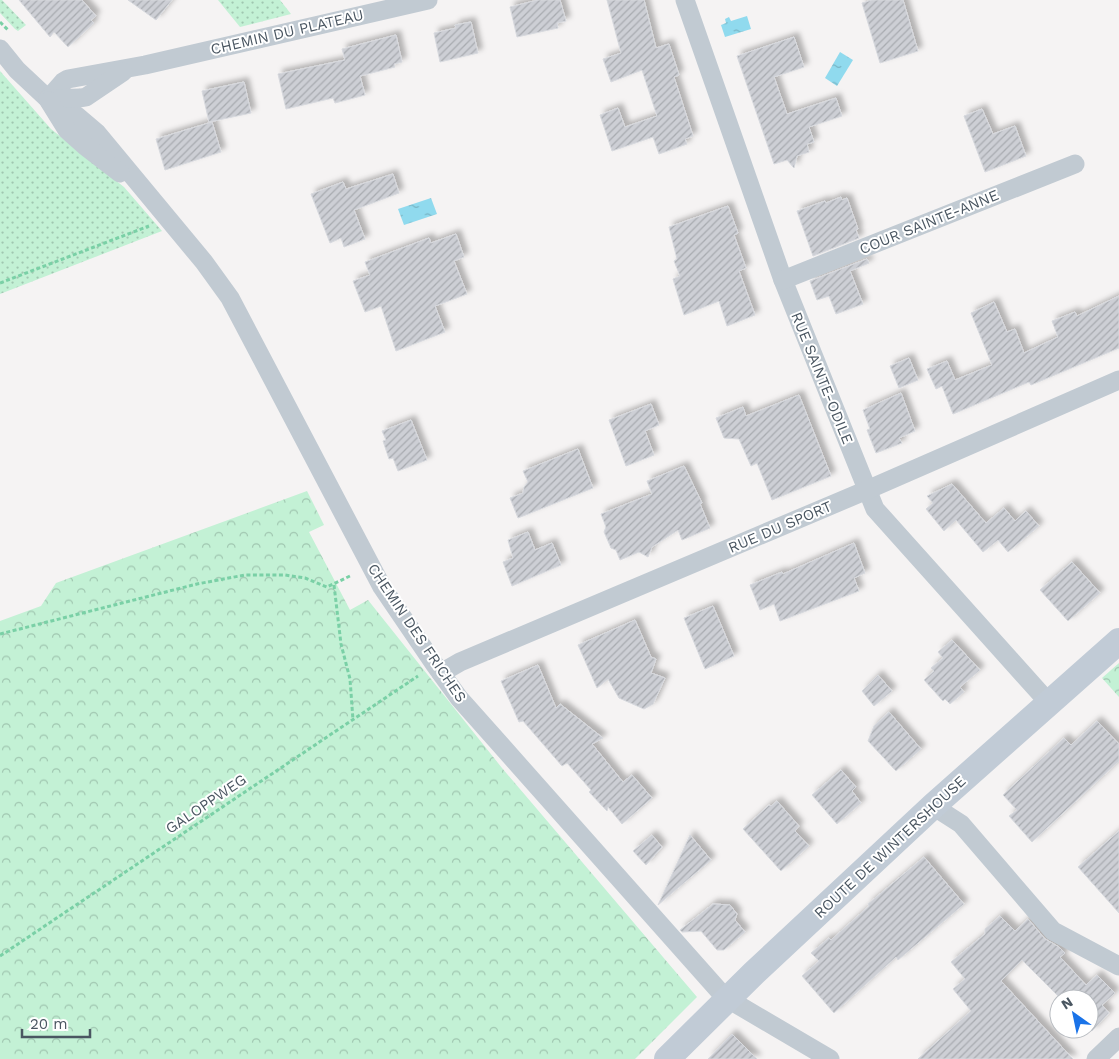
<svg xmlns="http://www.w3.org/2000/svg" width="1119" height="1059" font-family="'Work Sans',sans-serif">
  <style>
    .grass { fill: url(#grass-dots) }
    .forest { fill: url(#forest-crowns) }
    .water { fill: url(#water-ripples) }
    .building { fill: url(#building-hatch); stroke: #d7d9de; filter: url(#shadow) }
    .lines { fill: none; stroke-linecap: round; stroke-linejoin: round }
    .path { stroke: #7ad0a6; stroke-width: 3; stroke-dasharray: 4 2.5; stroke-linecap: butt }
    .street { stroke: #c1cad2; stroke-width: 19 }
    .secondary { stroke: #c1cbd6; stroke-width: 26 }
    .labels { text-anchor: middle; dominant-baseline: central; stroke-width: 4; stroke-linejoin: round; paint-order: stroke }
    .street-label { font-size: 15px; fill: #4a5661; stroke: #fff }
  </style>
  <defs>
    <pattern id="grass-dots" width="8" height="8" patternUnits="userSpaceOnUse" patternTransform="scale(1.25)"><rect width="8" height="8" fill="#c3f1d5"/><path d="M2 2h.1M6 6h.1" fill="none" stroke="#a0c6b0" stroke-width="1.8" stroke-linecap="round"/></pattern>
    <pattern id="forest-crowns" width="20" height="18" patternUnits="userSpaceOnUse" patternTransform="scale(1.25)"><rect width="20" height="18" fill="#c3f1d5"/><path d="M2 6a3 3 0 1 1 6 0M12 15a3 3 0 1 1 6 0" fill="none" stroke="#a0c6b0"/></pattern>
    <pattern id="water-ripples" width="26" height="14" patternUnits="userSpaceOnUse" patternTransform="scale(1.25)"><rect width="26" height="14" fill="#90daee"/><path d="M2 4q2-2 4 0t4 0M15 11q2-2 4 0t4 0" fill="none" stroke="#78b4c4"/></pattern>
    <pattern id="building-hatch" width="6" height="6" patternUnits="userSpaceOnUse" patternTransform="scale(1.25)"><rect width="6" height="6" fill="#cdcfd5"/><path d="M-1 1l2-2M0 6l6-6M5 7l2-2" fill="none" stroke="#a8abb0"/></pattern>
    <filter id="shadow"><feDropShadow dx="4.5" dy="-4.5" stdDeviation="2.5" flood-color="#0004"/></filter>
  </defs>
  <rect width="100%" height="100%" fill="#f5f3f3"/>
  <g class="grass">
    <path d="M0,0H2L26,25L18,31L15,29L0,13Z"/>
    <path d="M218,0H280L291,14L240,27Z"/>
    <path d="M0,71L51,129L124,187L162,231L0,294Z"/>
  </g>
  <g class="forest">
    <path d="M307,491L324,525L309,532L350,610L368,600L502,768L697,997L635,1059H0V621L41,606L56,583Z"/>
    <path d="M1119,663V697L1102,678Z"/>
  </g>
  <g class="water">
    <path d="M747,16L751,29L725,37L721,25L726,23L725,19L729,17L731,21Z"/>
    <path d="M840,52L853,60L837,86L825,78Z"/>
    <path d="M431,198L437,214L404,225L398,209Z"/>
  </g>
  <g class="building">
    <path d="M19,0H82L96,16L91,20L94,23L68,47L54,32L50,37Z"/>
    <path d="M128,0H172L156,20Z"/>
    <path d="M538,0H560L566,21L557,23L558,28L517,37L510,7Z"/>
    <path d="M607,0H644L656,48L669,44L679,75L674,77L693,136L685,139L687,144L659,154L653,137L612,151L600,115L618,108L625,127L657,116L642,70L611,82L603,59L621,53Z"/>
    <path d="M872,0H903L918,51L880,63L862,3Z"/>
    <path d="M471,22L478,53L440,62L434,33L456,28L455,25Z"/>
    <path d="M396,35L402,62L394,64L395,67L360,76L365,95L335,103L333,98L286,109L278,74L345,60L342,49Z"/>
    <path d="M794,37L804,67L774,77L787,114L836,98L842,116L809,127L814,142L807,144L809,152L797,156L794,168L787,160L774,164L737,56Z"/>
    <path d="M244,82L251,113L209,122L202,91Z"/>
    <path d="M982,109L993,134L1015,126L1026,156L985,172L964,116Z"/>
    <path d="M212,122L221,152L165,170L156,139Z"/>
    <path d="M393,174L399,193L354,210L365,239L344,247L341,238L330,243L311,194L343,182L346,189Z"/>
    <path d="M841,197L842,200L847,198L858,229L856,230L859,238L813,256L797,211L825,201L826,203Z"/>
    <path d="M728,206L738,233L734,235L746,268L739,271L755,315L727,326L719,301L684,315L673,279L680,276L674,261L677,259L669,227Z"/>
    <path d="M456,234L464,257L454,261L467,294L435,306L445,332L396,351L381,306L365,312L353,281L370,275L365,262L429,238L431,243Z"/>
    <path d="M867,259L869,263L850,271L863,304L836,314L829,296L817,300L810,281Z"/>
    <path d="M1119,296V348L1031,385L1029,382L953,414L942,386L936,389L927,369L947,361L955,380L992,365L971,313L994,302L1007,332L1015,329L1024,353L1058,337L1052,321L1075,312L1077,316Z"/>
    <path d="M909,358L918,380L899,388L890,366Z"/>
    <path d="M901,393L915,431L899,438L902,443L876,453L867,430L870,429L863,410Z"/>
    <path d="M799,395L831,476L772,500L757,463L751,466L739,439L724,438L716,418L743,407L746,416Z"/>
    <path d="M651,404L659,425L645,431L654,455L626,466L609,420Z"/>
    <path d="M411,420L427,460L398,471L393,458L389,459L383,441L386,440L382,431Z"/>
    <path d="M578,449L593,488L518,518L510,498L523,493L524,487L528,482L523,471Z"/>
    <path d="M684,466L702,503L700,504L710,528L682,540L678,530L652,547L648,557L639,552L620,560L616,550L611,548L604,532L606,527L601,514L652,494L647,481Z"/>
    <path d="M952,484L986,523L1004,508L1015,521L1026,511L1039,526L1008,552L998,540L983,552L956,520L944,531L926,509L933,503L927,496Z"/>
    <path d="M528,532L535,550L552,543L561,565L512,586L503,562L513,558L508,540Z"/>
    <path d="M854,543L865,573L854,578L859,591L780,621L774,604L760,610L750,585L782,572L783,574Z"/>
    <path d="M1072,562L1100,593L1068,621L1040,590Z"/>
    <path d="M713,606L734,656L705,669L684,618Z"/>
    <path d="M635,620L651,657L656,659L651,673L665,678L653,704L644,709L619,698L608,679L597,688L578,645Z"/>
    <path d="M952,640L980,670L960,687L964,692L950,704L945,699L943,701L924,680L934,671L931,668L943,658L938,652Z"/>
    <path d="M538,665L556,708L560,704L603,738L592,744L623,782L632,775L652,798L622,824L608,807L607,811L589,792L591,790L567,763L562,766L523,721L519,722L501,681Z"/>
    <path d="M878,675L892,691L874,706L862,691Z"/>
    <path d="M889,712L921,749L896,771L868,741L874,726Z"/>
    <path d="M1097,721L1119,744V761L1032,842L1009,816L1017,810L1003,795L1064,738L1071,745Z"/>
    <path d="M841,770L856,787L852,791L861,803L837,824L812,795Z"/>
    <path d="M777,801L799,826L795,831L809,846L781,871L743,829L769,805L771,806Z"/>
    <path d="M1119,831V913L1078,867Z"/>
    <path d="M652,835L662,847L646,865L633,851Z"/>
    <path d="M690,835L711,860L658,905Z"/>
    <path d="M924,857L964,904L898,960L896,957L834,1013L802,976L819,961L811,953L829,938L831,940L869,906L868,904Z"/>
    <path d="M713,904L730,905L737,914L735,920L745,932L724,950H717L701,931L682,932L680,930Z"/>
    <path d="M1000,916L1015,931L1028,919L1045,939L1059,947L1065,953L1060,957L1086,985L1097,975L1115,993L1102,1005L1109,1013L1092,1031L1089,1028V999H1061L1022,960L1001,981L1073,1059H918L971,1011L953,989L965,979L951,962L985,934V929Z"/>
    <path d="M732,1034L757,1059H708Z"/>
  </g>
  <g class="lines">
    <g class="path">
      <path d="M0,22L8,30"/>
      <path d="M0,283L149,226"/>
      <path d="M334,585L341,644L350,679L353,720"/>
      <path d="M0,634L197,584L245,575H285L305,578L327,587L352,575"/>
      <path d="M0,956L418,676"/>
    </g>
    <g class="street">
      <path d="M685,0L783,280L875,509L1049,703"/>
      <path d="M0,49L17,70L48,99L77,116L97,133L204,262L230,298L382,587L435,665L459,698L721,993L728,999L830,1059"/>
      <path d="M48,99L63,82L68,79L145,65L428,0"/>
      <path d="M48,99L80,98L86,97L123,72"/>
      <path d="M49,101L67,130L85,146L120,173"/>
      <path d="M783,280L1075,164"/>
      <path d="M441,673L460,662L867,490L1119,380"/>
      <path d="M933,806L961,824L1053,931L1119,966"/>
      <path d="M1096,1059L1119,1037"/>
    </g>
    <path class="secondary" d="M667,1059L754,973L933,806L1119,641"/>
  </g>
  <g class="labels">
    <g class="street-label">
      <text transform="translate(287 32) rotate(-13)">CHEMIN DU PLATEAU</text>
      <text transform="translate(929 222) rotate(-22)">COUR SAINTE-ANNE</text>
      <text transform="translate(822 378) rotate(68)">RUE SAINTE-ODILE</text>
      <text transform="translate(780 527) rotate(-23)">RUE DU SPORT</text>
      <text transform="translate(417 633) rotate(56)">CHEMIN DES FRICHES</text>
      <text transform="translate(206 804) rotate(-34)">GALOPPWEG</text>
      <text transform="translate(890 847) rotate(-43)">ROUTE DE WINTERSHOUSE</text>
    </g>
  </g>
  <g transform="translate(1074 1014) rotate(327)"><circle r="24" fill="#ffffff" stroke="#b7bbc0"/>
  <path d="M0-4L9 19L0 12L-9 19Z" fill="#1a73e8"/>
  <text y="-8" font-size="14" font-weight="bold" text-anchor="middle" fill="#4a5661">N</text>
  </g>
  <path d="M22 1029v8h68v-8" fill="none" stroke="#4a5661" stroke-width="2.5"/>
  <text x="30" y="1029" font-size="15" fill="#4a5661" stroke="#ffffff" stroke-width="4" paint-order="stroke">20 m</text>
</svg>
